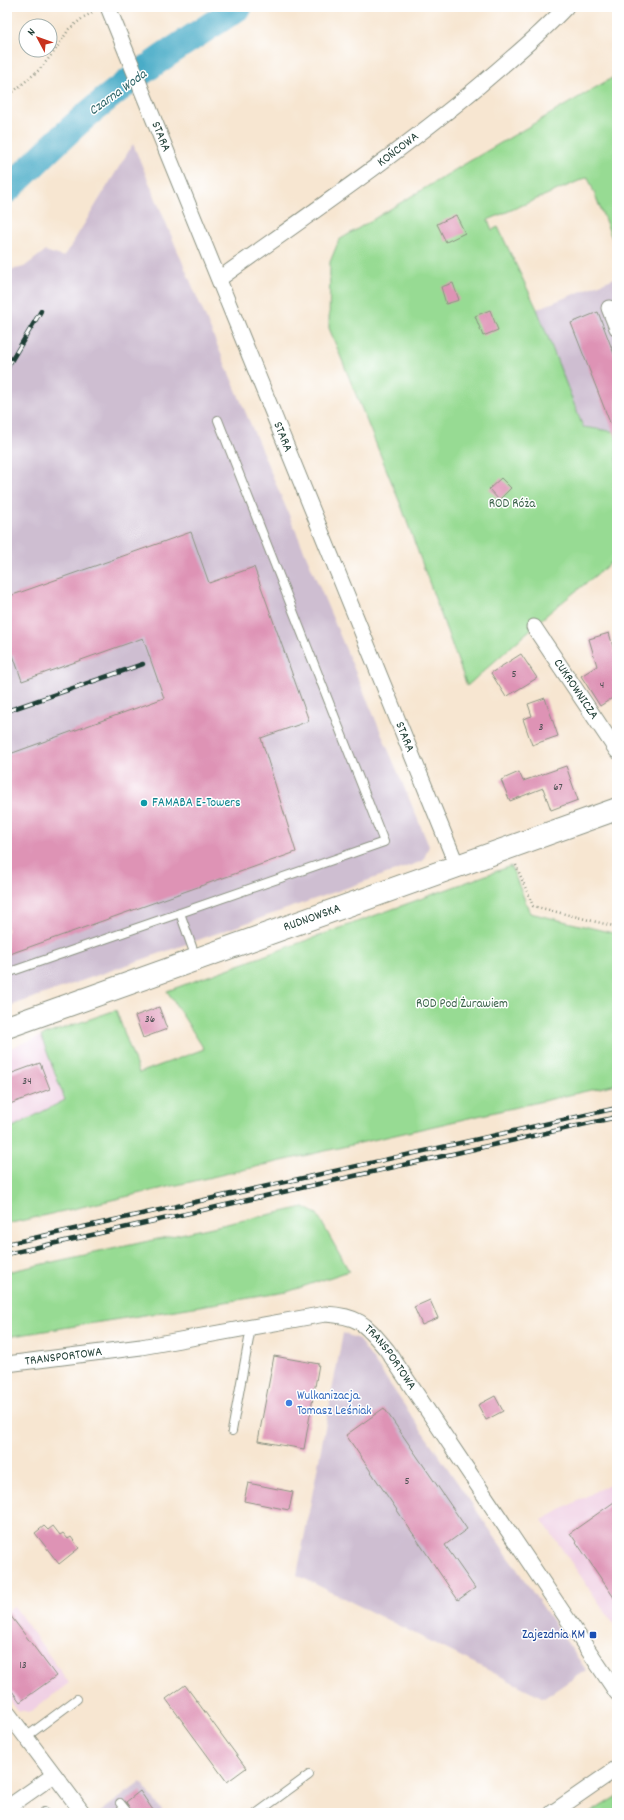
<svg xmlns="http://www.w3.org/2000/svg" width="624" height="1820" font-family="Dekko,sans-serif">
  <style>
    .built { fill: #f0d0e4 }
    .industrial { fill: #cebed1 }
    .green { fill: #97db93; stroke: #5b8c64 }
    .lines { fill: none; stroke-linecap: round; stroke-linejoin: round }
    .river { stroke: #48acc7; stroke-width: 27 }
    .building { fill: #de93b5 }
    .lane-casing { stroke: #8b9282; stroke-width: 10 }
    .street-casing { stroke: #8b9282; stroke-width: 17 }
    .secondary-casing { stroke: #8b9282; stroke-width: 24 }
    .path { stroke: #8b9282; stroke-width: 2.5; stroke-dasharray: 1 3; stroke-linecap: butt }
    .lane { stroke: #fff; stroke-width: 8 }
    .street { stroke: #fff; stroke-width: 15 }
    .secondary { stroke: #fff; stroke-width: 22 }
    .rail-casing { stroke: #1f3d34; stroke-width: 4.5 }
    .rail { stroke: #fff; stroke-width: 3; stroke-dasharray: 9; stroke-linecap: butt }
    .culture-dot { fill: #0f9aa8; stroke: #fff; stroke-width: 1.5 }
    .shop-dot { fill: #3f7fe0; stroke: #fff; stroke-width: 1.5 }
    .transit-dot { fill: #1a4fb4; stroke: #fff; stroke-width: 1.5 }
    .labels { text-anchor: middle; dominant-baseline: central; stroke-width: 3; stroke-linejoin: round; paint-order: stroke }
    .number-label { font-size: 11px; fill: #4f5254 }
    .street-label { font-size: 13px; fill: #1f3d34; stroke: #fff }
    .park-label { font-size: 13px; fill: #3d644c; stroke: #fff }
    .culture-label { font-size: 13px; fill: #0d838f; stroke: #fff; text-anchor: start }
    .shop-label { font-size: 13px; fill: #366cbe; stroke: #fff; text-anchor: start }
    .transit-label { font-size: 13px; fill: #164399; stroke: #fff; text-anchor: end }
    .water-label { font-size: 14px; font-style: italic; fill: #2d6467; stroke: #fff }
  </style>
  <rect width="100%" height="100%" fill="#fff"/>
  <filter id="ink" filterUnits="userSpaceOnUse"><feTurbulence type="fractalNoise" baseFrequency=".025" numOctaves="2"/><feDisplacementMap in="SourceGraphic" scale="8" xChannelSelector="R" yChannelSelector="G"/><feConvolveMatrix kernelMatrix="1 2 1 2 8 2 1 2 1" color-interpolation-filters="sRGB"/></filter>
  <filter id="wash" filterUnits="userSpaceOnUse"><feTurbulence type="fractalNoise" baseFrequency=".012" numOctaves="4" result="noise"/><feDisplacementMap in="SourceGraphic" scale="16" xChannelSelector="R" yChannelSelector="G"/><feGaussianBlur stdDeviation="0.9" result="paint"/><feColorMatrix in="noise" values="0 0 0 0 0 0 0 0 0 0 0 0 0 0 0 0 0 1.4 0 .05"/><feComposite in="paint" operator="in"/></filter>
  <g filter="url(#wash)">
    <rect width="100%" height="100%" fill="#f7e6d1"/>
    <g class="built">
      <path d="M41,1036L65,1100L7,1130V1049Z"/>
      <path d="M617,1480V1629L542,1520Z"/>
      <path d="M14,1606L69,1683L30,1712L17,1710L7,1696V1611Z"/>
    </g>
    <g class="industrial">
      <path d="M133,144L207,321L429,846L423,861L7,1007V271L24,267L45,251L64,257Z"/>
      <path d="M617,277V432L583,427L537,309Z"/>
      <path d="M343,1333L358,1339L374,1361L586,1670L544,1698L297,1575Z"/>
      <path d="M141,1782L164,1813H99Z"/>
    </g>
    <g class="green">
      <path d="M617,75V251L588,177L488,220L492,230L498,227L537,309L583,427L617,432V558L550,612L467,686L402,508L329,328L330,262L339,240L463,165Z"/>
      <path d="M511,866L530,913L617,934V1084L7,1224V1130L65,1100L41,1036L116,1010L139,1073L204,1049L167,991Z"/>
      <path d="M304,1207L317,1214L349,1271L287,1292L7,1337V1272Z"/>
      <path d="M617,1796V1809L611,1813H590Z"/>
    </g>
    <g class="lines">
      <path class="river" d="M7,190C36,163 63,134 94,109C139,71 190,39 239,7"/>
    </g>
    <g id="blocks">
      <g class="building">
        <path d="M456,215L465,233L446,242L437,224Z"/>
        <path d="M453,283L459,300L446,304L441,287Z"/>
        <path d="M490,310L498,330L483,336L475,316Z"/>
        <path d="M598,312L617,362L616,438L571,323Z"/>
        <path d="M501,478L511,488L499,500L489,489Z"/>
        <path d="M191,532L209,583L254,567L309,721L261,738L296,852L7,955V755L164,698L143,638L22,681L13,655L7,658V597Z"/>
        <path d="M609,633L617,660V695L600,706L581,676L597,666L589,639Z"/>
        <path d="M521,654L537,678L506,697L491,673Z"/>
        <path d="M545,698L558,736L532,745L523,719L532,716L528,704Z"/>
        <path d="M566,766L578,800L551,810L543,788L510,801L501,780L519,772L523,781Z"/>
        <path d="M159,1007L167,1029L143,1038L135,1016Z"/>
        <path d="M40,1063L50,1089L7,1105V1075Z"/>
        <path d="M430,1300L438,1318L422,1325L414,1307Z"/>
        <path d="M274,1356L319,1364L304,1449L258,1441Z"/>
        <path d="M495,1396L503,1411L486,1420L478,1405Z"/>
        <path d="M384,1408L467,1529L445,1545L475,1588L458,1600L346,1435Z"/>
        <path d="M248,1483L293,1492L289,1510L244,1501Z"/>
        <path d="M617,1500V1602L570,1533Z"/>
        <path d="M44,1526L48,1530L53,1526L60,1535L63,1533L68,1539L71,1537L79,1548L59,1564L35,1533Z"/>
        <path d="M7,1611L56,1676L20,1702L7,1684Z"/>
        <path d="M185,1685L246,1768L227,1782L166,1699Z"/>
        <path d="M140,1791L155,1813H133L126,1802Z"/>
      </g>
    </g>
  </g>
  <g filter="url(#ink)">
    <use href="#blocks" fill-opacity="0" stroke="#8b9282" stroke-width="1"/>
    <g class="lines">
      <g class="lane-casing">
        <g id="lane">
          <path d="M196,958L180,913L384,842L218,420"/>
          <path d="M7,973L180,913"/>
          <path d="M232,1431L251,1328"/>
          <path d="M26,1737L77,1699"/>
          <path d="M120,1803L128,1813"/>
          <path d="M44,1812V1813"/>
          <path d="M257,1813L309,1775"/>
        </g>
      </g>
      <g class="street-casing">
        <g id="street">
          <path id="s1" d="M108,7L457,866"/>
          <path id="s2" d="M219,279C307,216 396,155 479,86C509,60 539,36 566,7"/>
          <path d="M609,308L617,328"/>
          <path id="s3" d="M534,627L617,751"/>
          <path id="s4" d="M7,1364L141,1347L325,1314C360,1316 365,1324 387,1350L617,1693"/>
          <path d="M7,1712L83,1813"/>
          <path d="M7,1808L54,1775"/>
          <path d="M552,1813L617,1768"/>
        </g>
      </g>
      <g class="secondary-casing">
        <g id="secondary">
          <path id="s5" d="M7,1027L617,809"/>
        </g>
      </g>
      <g class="path">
        <path d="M7,97L39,70L54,52L69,29L84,17L94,12"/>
        <path d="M516,865L533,906L617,927"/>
      </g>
      <use href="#lane" class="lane"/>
      <use href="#street" class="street"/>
      <use href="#secondary" class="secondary"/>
      <g class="rail-casing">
        <g id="rail">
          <path d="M7,368L41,311"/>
          <path d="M7,711L143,664"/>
          <path d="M7,1244L617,1108"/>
          <path d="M7,1254L617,1117"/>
        </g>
      </g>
      <use href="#rail" class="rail"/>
    </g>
  </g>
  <circle class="culture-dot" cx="144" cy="803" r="4"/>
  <circle class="shop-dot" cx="289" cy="1403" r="4"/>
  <rect class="transit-dot" x="589" y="1631" width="8" height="8" rx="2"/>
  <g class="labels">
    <g class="number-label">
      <text x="514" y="675">5</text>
      <text x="602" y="686">4</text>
      <text x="541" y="728">3</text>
      <text x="558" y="788">67</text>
      <text x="150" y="1020">36</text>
      <text x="27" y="1082">34</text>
      <text x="407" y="1482">5</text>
      <text x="23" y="1666">13</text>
    </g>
    <g class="street-label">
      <text stroke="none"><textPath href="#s1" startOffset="140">STARA</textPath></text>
      <text stroke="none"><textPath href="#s2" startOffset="221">KOŃCOWA</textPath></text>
      <text stroke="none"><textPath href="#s1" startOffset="464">STARA</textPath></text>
      <text stroke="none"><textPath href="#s3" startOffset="75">CUKROWNICZA</textPath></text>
      <text stroke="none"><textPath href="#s1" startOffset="788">STARA</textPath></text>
      <text stroke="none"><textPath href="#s5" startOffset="324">RUDNOWSKA</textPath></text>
      <text stroke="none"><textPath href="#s4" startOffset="57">TRANSPORTOWA</textPath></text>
      <text stroke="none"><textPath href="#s4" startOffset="405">TRANSPORTOWA</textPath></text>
    </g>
    <g class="park-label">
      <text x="512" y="504">ROD Róża</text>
      <text x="462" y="1004">ROD Pod Żurawiem</text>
    </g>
    <g class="culture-label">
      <text x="152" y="803">FAMABA E-Towers</text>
    </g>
    <g class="shop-label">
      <text x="297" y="1396">Wulkanizacja.<tspan x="297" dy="15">Tomasz Leśniak</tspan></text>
    </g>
    <g class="transit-label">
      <text x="585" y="1635">Zajezdnia KM</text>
    </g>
    <g class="water-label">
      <text transform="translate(118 93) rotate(-36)">Czarna Woda</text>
    </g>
  </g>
  <rect width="624" height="1820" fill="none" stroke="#fff" stroke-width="24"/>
  <g transform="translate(38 38) rotate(311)"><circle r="19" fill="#ffffff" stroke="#a5b1ae"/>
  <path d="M0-3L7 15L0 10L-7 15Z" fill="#c8321e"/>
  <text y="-6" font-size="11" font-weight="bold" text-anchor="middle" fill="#1f3d34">N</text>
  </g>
</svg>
